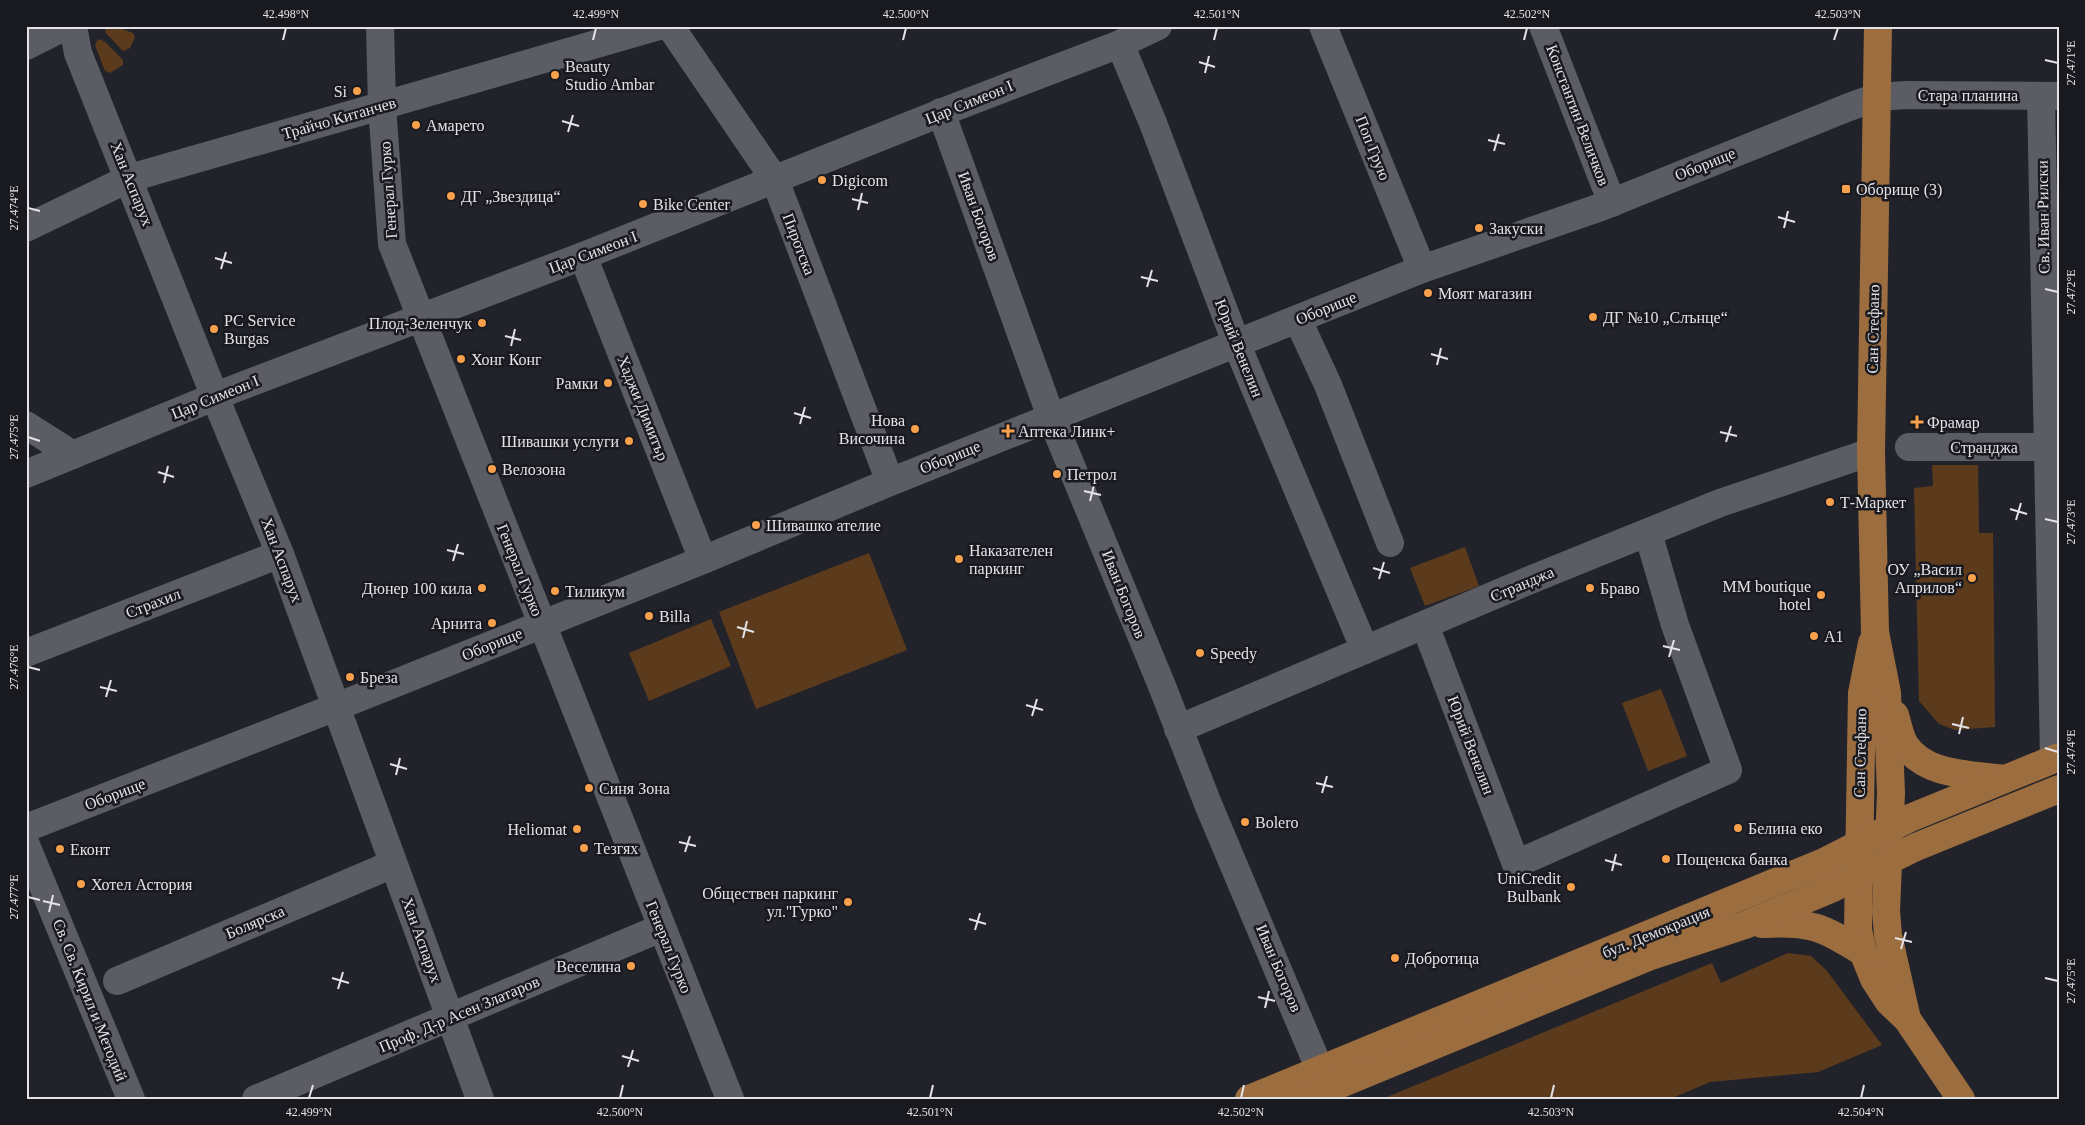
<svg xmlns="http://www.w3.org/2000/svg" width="2085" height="1125" font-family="Georgia,serif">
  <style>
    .green { fill: #5c3b1d }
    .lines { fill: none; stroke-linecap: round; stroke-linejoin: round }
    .minor { stroke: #5b5c64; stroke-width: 28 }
    .major { stroke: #9c6d3f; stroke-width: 28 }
    .ticks { fill: none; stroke: #e2e2e7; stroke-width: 2 }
    .poi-dot { fill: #f9a04d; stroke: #191920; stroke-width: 2 }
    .labels { text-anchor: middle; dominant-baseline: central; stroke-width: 5; stroke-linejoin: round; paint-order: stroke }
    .poi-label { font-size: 16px; fill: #e2e2e7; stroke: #191920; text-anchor: start }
    .street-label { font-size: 16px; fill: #e2e2e7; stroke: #191920 }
    .neatline { fill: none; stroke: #e2e2e7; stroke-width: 2 }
    .ticks-label { font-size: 12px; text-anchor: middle; fill: #e2e2e7 }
  </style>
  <rect width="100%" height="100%" fill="#22232a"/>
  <g class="green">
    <path d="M106,26H114L133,33L135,37L130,48L123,51L105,32Z"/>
    <path d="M98,39L104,41L123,60V65L110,73L105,71L95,45Z"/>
    <path d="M1932,465H1978L1979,533H1993L1995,727L1955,730L1939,724L1919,701L1914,488L1933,486Z"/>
    <path d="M1465,547L1479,586L1425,606L1410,568Z"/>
    <path d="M869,553L907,650L756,709L719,612Z"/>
    <path d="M711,619L731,666L649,701L629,653Z"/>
    <path d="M1661,689L1687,756L1648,771L1622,703Z"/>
    <path d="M1788,953L1811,956L1827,971L1882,1045L1818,1072L1710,1082L1670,1099H1382L1712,963L1721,983Z"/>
  </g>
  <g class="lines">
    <g class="minor">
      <path d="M73,26L78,53L215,397L280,554L480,1099"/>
      <path d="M380,26L382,106L392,244L730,1099"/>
      <path d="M670,26L775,180L890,482"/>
      <path d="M1323,26L1422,269"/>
      <path d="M1543,26L1612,203"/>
      <path d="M1120,44L1153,123L1237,345L1365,650"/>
      <path d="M26,46L66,26"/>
      <path d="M2041,96L2054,759"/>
      <path d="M941,112L1051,417L1162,686L1208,804L1320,1070"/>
      <path d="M26,228L130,178L659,26"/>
      <path d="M583,256L703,560"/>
      <path d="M1298,320L1328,385L1390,543"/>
      <path d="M26,425L73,455"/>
      <path d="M1909,447H2059"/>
      <path d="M26,474L231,390L583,256L958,106L1120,44L1158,26"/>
      <path d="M1425,625L1516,864L1728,770L1675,625L1648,533"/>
      <path d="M26,653L280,554"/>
      <path d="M1178,729L1530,580L1720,503L1871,452"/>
      <path d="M26,828L336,707L703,560L890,482L1422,269L1601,207L1849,107L1877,97L1906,95L2059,96"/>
      <path d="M26,845L131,1099"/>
      <path d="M117,981L393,864"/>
      <path d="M256,1099L661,928"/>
    </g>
    <g class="major">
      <path d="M1878,26L1871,452L1875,632L1887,693L1891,793L1886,911L1888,935L1907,1019"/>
      <path d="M1872,643L1862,693L1858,930L1863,952L1874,979L1889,1002L1907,1019L1961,1099"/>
      <path d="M1895,715C1898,725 1900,737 1905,745C1926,776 1970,774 2004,779"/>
      <path d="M1762,924C1811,921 1821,927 1863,952"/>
      <path d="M1249,1099L1824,862L1910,818L2059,757"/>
      <path d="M1304,1099L1648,957L1745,925L1833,888L1916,847L2059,789"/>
    </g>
  </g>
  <path class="ticks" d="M283,40L286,28M593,40L596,28M903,40L906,28M1214,40L1217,28M1524,40L1527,28M1834,40L1838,28M2045,60L2058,63M1199,62L1215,67M1205,73L1209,56M562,121L579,126M568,132L573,115M1488,140L1505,144M1494,151L1499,134M852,199L868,203M28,208L40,211M858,210L862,193M1778,217L1795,222M1784,228L1788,211M215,258L232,263M221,269L226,252M1141,277L1158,281M1147,287L1152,270M2045,289L2058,292M505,336L521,340M511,346L515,329M1431,354L1448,359M1437,365L1441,348M794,413L811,418M800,424L805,407M1720,432L1737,436M28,437L40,441M1726,442L1731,426M158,472L174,477M164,483L168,466M1084,491L1101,495M1090,501L1094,485M2010,509L2027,514M2045,519L2058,522M2016,520L2021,503M447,550L464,554M453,561L458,544M1373,568L1390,573M1379,579L1384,562M737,627L754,632M743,638L747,621M1663,646L1680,650M1669,657L1674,640M28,667L40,670M100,687L117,691M106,697L111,680M1026,705L1043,710M1032,716L1037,699M1952,724L1969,728M1959,734L1963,717M2045,748L2058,752M390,764L407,769M396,775L400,758M1316,783L1333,787M1322,793L1327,776M679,842L696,846M685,852L690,836M1605,860L1622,865M1612,871L1616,854M28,897L40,900M43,901L60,905M49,912L53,895M969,919L986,924M975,930L980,913M1895,938L1912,942M1901,949L1906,932M332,978L349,983M2045,978L2058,981M338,989L343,972M1258,997L1275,1001M1265,1008L1269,991M622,1056L639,1061M628,1067L633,1050M309,1098L313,1085M620,1098L623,1085M930,1098L933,1085M1241,1098L1244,1085M1551,1098L1554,1085M1861,1098L1864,1085"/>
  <g class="poi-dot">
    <circle cx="555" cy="75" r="5"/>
    <circle cx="357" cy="91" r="5"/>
    <circle cx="416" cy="125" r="5"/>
    <circle cx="822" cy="180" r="5"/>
    <rect x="1841" y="184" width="10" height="10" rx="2.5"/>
    <circle cx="451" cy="196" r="5"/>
    <circle cx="643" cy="204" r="5"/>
    <circle cx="1479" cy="228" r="5"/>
    <circle cx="1428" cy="293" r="5"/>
    <circle cx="1593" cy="317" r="5"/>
    <circle cx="482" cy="323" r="5"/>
    <circle cx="214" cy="329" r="5"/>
    <circle cx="461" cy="359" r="5"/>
    <circle cx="608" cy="383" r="5"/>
    <path d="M1914.5 414.5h5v5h5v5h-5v5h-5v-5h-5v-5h5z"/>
    <circle cx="915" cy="429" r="5"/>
    <path d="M1005.5 423.5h5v5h5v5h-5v5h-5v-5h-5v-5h5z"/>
    <circle cx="629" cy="441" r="5"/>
    <circle cx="492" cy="469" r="5"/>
    <circle cx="1057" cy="474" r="5"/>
    <circle cx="1830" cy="502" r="5"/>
    <circle cx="756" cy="525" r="5"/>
    <circle cx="959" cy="559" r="5"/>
    <circle cx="1972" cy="578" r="5"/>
    <circle cx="482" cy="588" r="5"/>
    <circle cx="1590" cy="588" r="5"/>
    <circle cx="555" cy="591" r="5"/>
    <circle cx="1821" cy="595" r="5"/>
    <circle cx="649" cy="616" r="5"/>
    <circle cx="492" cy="623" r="5"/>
    <circle cx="1814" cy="636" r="5"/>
    <circle cx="1200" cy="653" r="5"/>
    <circle cx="350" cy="677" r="5"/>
    <circle cx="589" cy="788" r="5"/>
    <circle cx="1245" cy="822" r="5"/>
    <circle cx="1738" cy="828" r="5"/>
    <circle cx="577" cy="829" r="5"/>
    <circle cx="584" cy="848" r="5"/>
    <circle cx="60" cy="849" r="5"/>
    <circle cx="1666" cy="859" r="5"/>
    <circle cx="81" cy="884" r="5"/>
    <circle cx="1571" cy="887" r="5"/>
    <circle cx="848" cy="902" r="5"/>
    <circle cx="1395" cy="958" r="5"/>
    <circle cx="631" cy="966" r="5"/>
  </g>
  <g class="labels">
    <g class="poi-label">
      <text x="565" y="66">Beauty<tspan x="565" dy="18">Studio Ambar</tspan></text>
      <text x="347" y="91" text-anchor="end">Si</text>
      <text x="426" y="125">Амарето</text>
      <text x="832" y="180">Digicom</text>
      <text x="1856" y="189">Оборище (3)</text>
      <text x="461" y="196">ДГ „Звездица“</text>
      <text x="653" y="204">Bike Center</text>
      <text x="1489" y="228">Закуски</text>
      <text x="1438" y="293">Моят магазин</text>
      <text x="1603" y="317">ДГ №10 „Слънце“</text>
      <text x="224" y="320">PC Service<tspan x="224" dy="18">Burgas</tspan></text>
      <text x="472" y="323" text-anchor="end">Плод-Зеленчук</text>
      <text x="471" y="359">Хонг Конг</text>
      <text x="598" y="383" text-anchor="end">Рамки</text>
      <text x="905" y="420" text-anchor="end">Нова<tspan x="905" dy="18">Височина</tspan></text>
      <text x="1927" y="422">Фрамар</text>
      <text x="1018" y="431">Аптека Линк+</text>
      <text x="619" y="441" text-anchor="end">Шивашки услуги</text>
      <text x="502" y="469">Велозона</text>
      <text x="1067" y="474">Петрол</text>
      <text x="1840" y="502">Т-Маркет</text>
      <text x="766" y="525">Шивашко ателие</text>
      <text x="969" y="550">Наказателен<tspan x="969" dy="18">паркинг</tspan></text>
      <text x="1962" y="569" text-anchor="end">ОУ „Васил<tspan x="1962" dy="18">Априлов“</tspan></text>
      <text x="1811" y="586" text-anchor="end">MM boutique<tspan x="1811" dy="18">hotel</tspan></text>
      <text x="472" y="588" text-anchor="end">Дюнер 100 кила</text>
      <text x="1600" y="588">Браво</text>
      <text x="565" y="591">Тиликум</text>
      <text x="659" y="616">Billa</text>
      <text x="482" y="623" text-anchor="end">Арнита</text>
      <text x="1824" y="636">A1</text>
      <text x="1210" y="653">Speedy</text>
      <text x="360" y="677">Бреза</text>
      <text x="599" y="788">Синя Зона</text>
      <text x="1255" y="822">Bolero</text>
      <text x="1748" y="828">Белина еко</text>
      <text x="567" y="829" text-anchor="end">Heliomat</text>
      <text x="594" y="848">Тезгях</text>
      <text x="70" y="849">Еконт</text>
      <text x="1676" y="859">Пощенска банка</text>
      <text x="1561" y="878" text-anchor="end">UniCredit<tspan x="1561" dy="18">Bulbank</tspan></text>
      <text x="91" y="884">Хотел Астория</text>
      <text x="838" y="893" text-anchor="end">Oбществен паркинг<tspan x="838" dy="18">ул.''Гурко"</tspan></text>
      <text x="1405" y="958">Добротица</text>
      <text x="621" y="966" text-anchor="end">Веселина</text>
    </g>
    <g class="street-label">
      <text x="1968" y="95">Стара планина</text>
      <text transform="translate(969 102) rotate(-22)">Цар Симеон I</text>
      <text transform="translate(1578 115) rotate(69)">Константин Величков</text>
      <text transform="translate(339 118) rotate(-16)">Трайчо Китанчев</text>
      <text transform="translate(1373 148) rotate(68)">Поп Грую</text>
      <text transform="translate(1705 164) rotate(-22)">Оборище</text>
      <text transform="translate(132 184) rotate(68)">Хан Аспарух</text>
      <text transform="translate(388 190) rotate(-94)">Генерал Гурко</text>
      <text transform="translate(979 216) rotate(70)">Иван Богоров</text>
      <text transform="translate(2043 217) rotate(-91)">Св. Иван Рилски</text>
      <text transform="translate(799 244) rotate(69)">Пиротска</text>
      <text transform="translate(593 252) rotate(-21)">Цар Симеон I</text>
      <text transform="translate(1326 308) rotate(-22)">Оборище</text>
      <text transform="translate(1873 329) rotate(-89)">Сан Стефано</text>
      <text transform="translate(1239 348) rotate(68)">Юрий Венелин</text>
      <text transform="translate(215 397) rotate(-22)">Цар Симеон I</text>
      <text transform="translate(643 408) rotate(68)">Хаджи Димитър</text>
      <text x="1984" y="447">Странджа</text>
      <text transform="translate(950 457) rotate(-22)">Оборище</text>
      <text transform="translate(282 560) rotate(69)">Хан Аспарух</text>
      <text transform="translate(520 570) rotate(68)">Генерал Гурко</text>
      <text transform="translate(1522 584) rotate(-23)">Странджа</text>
      <text transform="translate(1124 594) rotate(68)">Иван Богоров</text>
      <text transform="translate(153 603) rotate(-21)">Страхил</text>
      <text transform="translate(492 644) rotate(-22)">Оборище</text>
      <text transform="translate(1471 745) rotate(69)">Юрий Венелин</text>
      <text transform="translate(1860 753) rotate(-89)">Сан Стефано</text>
      <text transform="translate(115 794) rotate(-21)">Оборище</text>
      <text transform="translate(255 922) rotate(-23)">Болярска</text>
      <text transform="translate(1656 932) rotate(-22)">бул. Демокрация</text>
      <text transform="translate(422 940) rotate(70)">Хан Аспарух</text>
      <text transform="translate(669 947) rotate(68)">Генерал Гурко</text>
      <text transform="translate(1279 968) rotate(67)">Иван Богоров</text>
      <text transform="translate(90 1000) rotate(68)">Св. Св. Кирил и Методий</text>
      <text transform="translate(459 1014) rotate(-23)">Проф. Д-р Асен Златаров</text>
    </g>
  </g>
  <rect width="2085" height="1125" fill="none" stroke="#191920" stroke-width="55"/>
  <rect x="28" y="28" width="2030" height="1070" class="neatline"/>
  <g class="ticks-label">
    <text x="286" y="18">42.498°N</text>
    <text x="596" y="18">42.499°N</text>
    <text x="906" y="18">42.500°N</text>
    <text x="1217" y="18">42.501°N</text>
    <text x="1527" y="18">42.502°N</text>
    <text x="1838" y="18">42.503°N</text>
    <text transform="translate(2071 63) rotate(-90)" y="4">27.471°E</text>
    <text transform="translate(14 208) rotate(-90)" y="4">27.474°E</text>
    <text transform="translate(2071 292) rotate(-90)" y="4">27.472°E</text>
    <text transform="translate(14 437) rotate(-90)" y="4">27.475°E</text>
    <text transform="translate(2071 522) rotate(-90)" y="4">27.473°E</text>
    <text transform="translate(14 667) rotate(-90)" y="4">27.476°E</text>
    <text transform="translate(2071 752) rotate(-90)" y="4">27.474°E</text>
    <text transform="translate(14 897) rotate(-90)" y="4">27.477°E</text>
    <text transform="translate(2071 981) rotate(-90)" y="4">27.475°E</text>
    <text x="309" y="1116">42.499°N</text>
    <text x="620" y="1116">42.500°N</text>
    <text x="930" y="1116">42.501°N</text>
    <text x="1241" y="1116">42.502°N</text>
    <text x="1551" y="1116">42.503°N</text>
    <text x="1861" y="1116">42.504°N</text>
  </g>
</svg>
